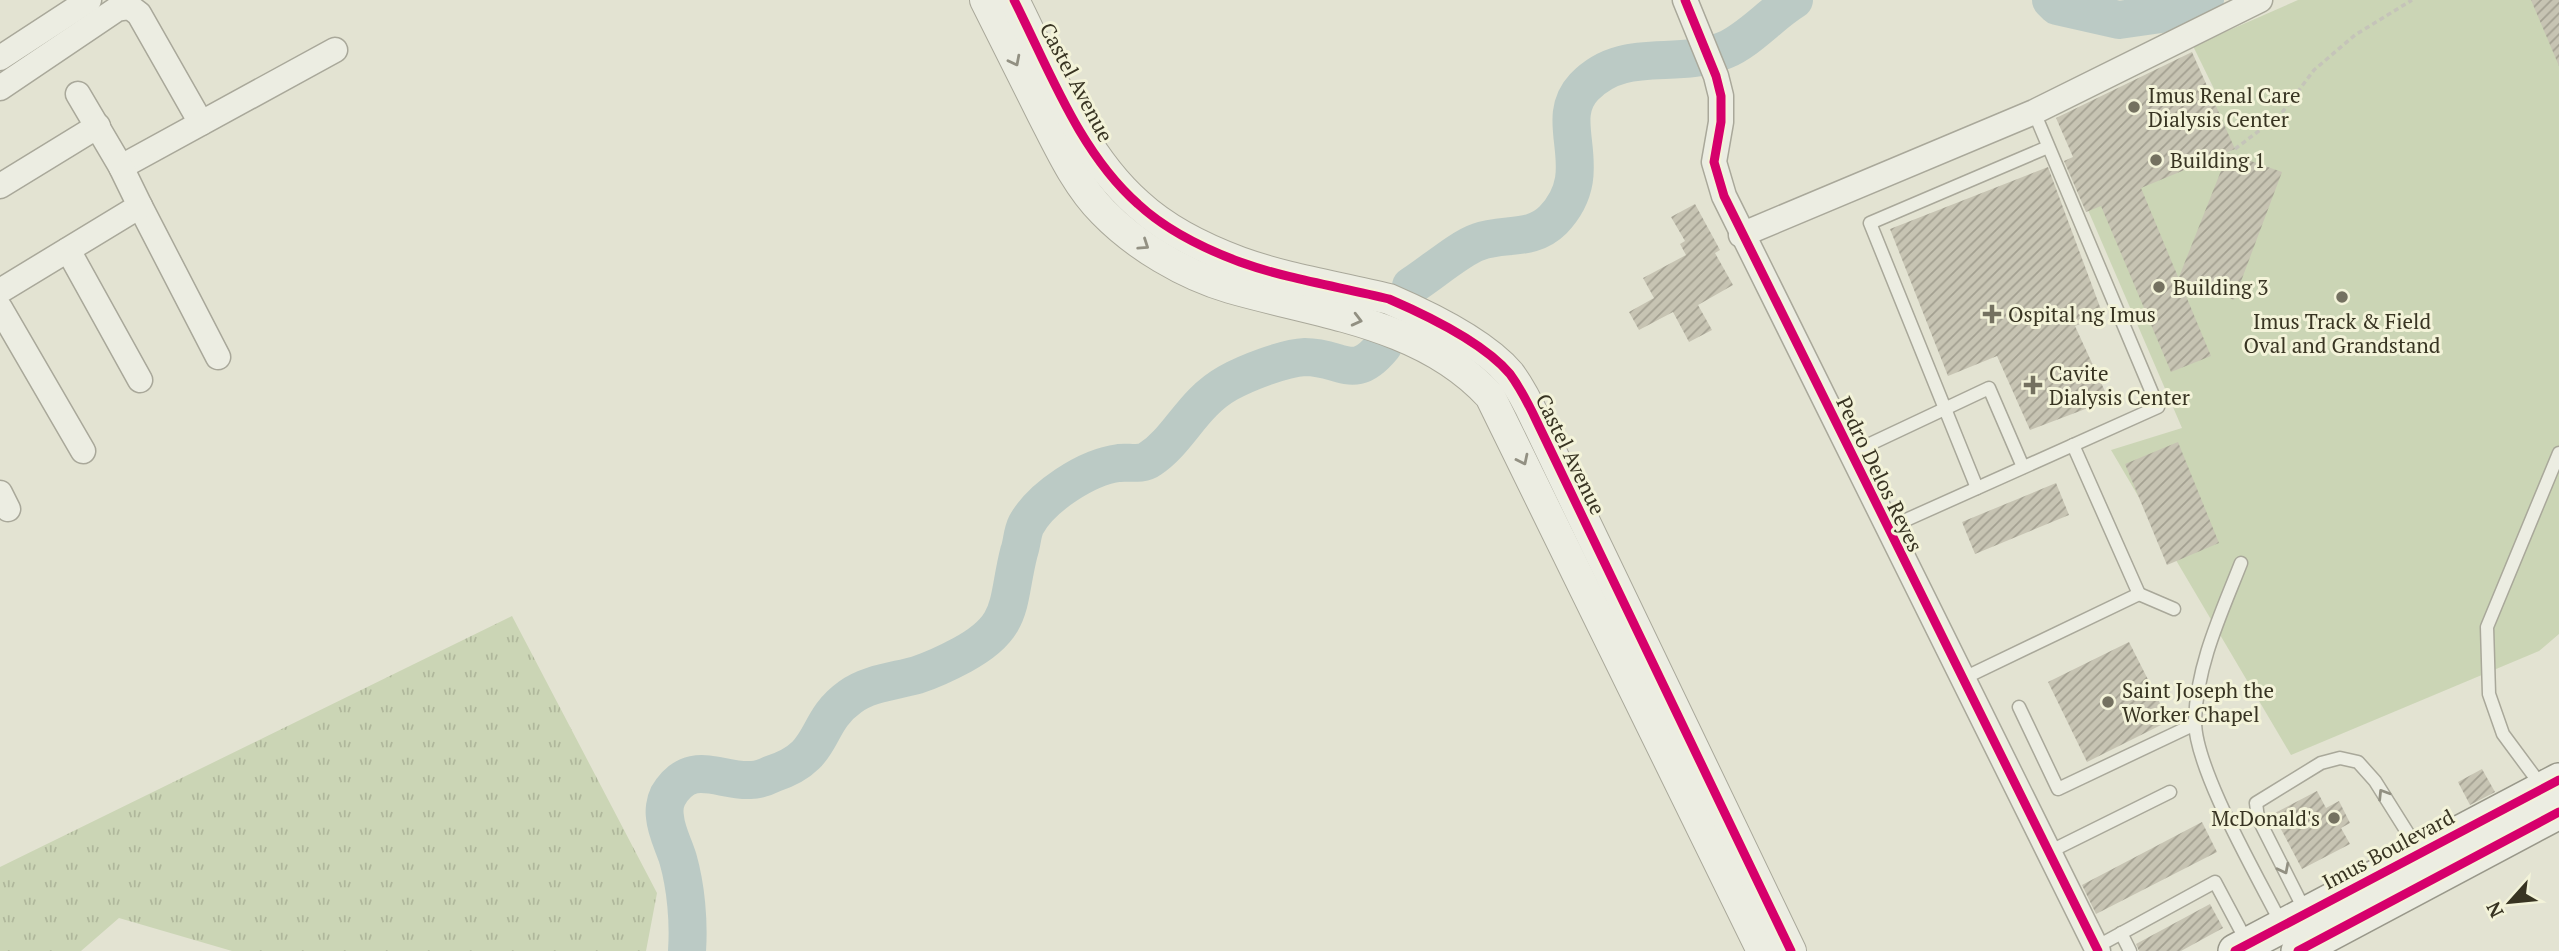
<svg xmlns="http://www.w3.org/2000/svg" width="2559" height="951" font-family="'PT Serif',serif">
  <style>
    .grass { fill: url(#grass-tufts) }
    .park { fill: #cbd5b5 }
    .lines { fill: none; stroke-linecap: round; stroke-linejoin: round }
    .river { stroke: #bbcac5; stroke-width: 38 }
    .building { fill: url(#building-hatch) }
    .service-casing { stroke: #a9a89a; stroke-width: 15 }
    .minor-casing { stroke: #a9a89a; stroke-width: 27 }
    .tertiary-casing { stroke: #a9a89a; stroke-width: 32 }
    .secondary-casing { stroke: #99988a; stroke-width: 36 }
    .path { stroke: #c5c4b9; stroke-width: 3.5; stroke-dasharray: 5 3.5; stroke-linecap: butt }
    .service { stroke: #ecede2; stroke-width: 12 }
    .minor { stroke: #ecede2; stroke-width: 24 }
    .tertiary { stroke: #ecede2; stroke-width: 30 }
    .secondary { stroke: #ecede2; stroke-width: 33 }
    .cycleway-casing { stroke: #f3f3d9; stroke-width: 13 }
    .cycleway { stroke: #d6006c; stroke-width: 9 }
    .oneway { stroke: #929082 }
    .poi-dot { fill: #747160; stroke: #f3f3d9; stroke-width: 2.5 }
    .labels { text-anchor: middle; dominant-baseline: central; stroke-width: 6; stroke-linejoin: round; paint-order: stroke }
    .street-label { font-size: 21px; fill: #383422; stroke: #f3f3d9 }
    .poi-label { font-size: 21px; fill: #383422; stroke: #f3f3d9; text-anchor: start }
  </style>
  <defs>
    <pattern id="grass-tufts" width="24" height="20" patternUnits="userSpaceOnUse" patternTransform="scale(1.75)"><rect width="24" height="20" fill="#cbd5b5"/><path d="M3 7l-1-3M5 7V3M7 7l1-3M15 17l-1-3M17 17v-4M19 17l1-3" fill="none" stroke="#afb79b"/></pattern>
    <pattern id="building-hatch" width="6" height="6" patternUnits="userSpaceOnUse" patternTransform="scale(1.75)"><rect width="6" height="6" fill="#c7c4b3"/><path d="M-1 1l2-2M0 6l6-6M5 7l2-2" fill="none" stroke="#a3a091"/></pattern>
  </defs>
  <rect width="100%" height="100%" fill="#e3e3d2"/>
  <path class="grass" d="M512,616L657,893L646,951H232L119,918L81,951H0V867Z"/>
  <path class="park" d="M2298,0H2559V634L2539,651L2291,755L2111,450L2182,428L2069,166L2219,99L2193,46Z"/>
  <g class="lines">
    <g class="river">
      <path d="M2051,0L2057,6L2119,20L2168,13L2205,0"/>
      <path d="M1411,286C1429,275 1460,248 1478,242C1504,232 1531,242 1553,220C1601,170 1550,123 1584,87C1624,45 1676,71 1725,50C1749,40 1770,15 1794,0"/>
      <path d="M687,951C689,922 686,887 678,859C674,846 666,831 665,817C664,811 665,802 668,796C691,757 719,782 751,780C758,780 766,777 772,774C828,756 812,724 850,697C869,683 896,681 917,675C932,670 949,662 962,655C1016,626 1006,603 1019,552C1022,544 1022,533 1026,525C1041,497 1087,467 1119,463C1129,462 1142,465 1150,459C1179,440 1192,403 1228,383C1246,373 1284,358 1305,357C1343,357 1353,383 1383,346"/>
    </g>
  </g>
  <g class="building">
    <path d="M2531,0H2559V66Z"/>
    <path d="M2192,52L2235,149L2141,188L2211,356L2171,372L2101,206L2086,212L2064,161L2073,157L2056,118Z"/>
    <path d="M2228,153L2282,172L2234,300L2179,277Z"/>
    <path d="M2048,167L2103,315L2075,326L2109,400L2030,430L1997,356L1948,376L1890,229Z"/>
    <path d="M1695,204L1720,250L1715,253L1733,285L1698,305L1712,330L1689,342L1673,312L1639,330L1629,312L1654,298L1643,278L1686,255L1680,244L1685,241L1671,217Z"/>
    <path d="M2178,442L2219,543L2167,565L2125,464Z"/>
    <path d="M2056,483L2069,515L1975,554L1962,522Z"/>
    <path d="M2129,642L2169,721L2087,762L2048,682Z"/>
    <path d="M2482,769L2495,792L2470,805L2458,782Z"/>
    <path d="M2317,791L2326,808L2339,801L2350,823L2341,828L2350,844L2302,869L2273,814Z"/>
    <path d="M2202,822L2217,852L2096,914L2082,885Z"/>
    <path d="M2210,904L2223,928L2181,951H2139L2136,944Z"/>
  </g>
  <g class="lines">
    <g class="service-casing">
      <g id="service">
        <path d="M1851,453L1989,388L2023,467"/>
        <path d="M1977,488L1870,223L2048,147"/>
        <path d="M1888,528L2158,407L2034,112"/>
        <path d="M2241,563C2221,614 2197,664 2195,720C2194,768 2259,879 2282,925"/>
        <path d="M2139,594L2174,609"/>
        <path d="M1962,679L2139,594L2073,445"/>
        <path d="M2019,707L2058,789L2195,724"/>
        <path d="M2543,788L2503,734L2489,694L2487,627L2559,453"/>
        <path d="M2049,852L2170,792"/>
        <path d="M2305,911L2258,818L2256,803L2321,763L2340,758L2358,762L2375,781L2419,851"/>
        <path d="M2121,933L2130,951"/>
        <path d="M2096,947L2215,882L2248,944"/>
      </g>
    </g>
    <g class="minor-casing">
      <g id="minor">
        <path d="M1685,0L1716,76L1721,96V122L1714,162L1724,196L2098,951"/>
        <path d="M0,58L89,0"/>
        <path d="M0,88L117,9L130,7L139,14L201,123"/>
        <path d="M121,167L335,50"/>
        <path d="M0,186L98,126"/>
        <path d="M140,206L218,357"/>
        <path d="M1741,235L2034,112L2260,0"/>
        <path d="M68,250L140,380"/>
        <path d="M0,291L140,206L121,167L78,94"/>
        <path d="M0,308L83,451"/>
        <path d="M0,493L8,509"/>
      </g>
    </g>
    <g class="tertiary-casing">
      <g id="tertiary">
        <path d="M985,0C1004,38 1023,76 1042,114C1059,147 1076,185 1103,212C1136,246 1185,275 1230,288C1320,314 1423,323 1490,396L1762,951"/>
        <path d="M1014,0C1049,69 1079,152 1138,204C1165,229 1205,249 1240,262C1287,279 1341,287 1389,299C1426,315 1484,343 1510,374C1521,389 1529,405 1537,422L1791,951"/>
      </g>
    </g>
    <g class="secondary-casing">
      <g id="secondary">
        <path d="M2235,951L2559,780"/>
        <path d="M2298,951L2559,812"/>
      </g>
    </g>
    <path class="path" d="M2235,149L2281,114L2314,70L2355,35L2412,0"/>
    <use href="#service" class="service"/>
    <use href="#minor" class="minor"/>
    <use href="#tertiary" class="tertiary"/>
    <use href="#secondary" class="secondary"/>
    <g class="cycleway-casing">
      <g id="cycleway">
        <path d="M1014,0C1049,69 1079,152 1138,204C1165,229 1205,249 1240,262C1287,279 1341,287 1389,299C1426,315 1484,343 1510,374C1521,389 1529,405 1537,422L1791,951"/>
        <path d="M1685,0L1716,76L1721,96V122L1714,162L1724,196L2098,951"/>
        <path d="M2235,951L2559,780"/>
        <path d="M2298,951L2559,812"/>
      </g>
    </g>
    <use href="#cycleway" class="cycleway"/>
  </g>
  <defs><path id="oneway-chevron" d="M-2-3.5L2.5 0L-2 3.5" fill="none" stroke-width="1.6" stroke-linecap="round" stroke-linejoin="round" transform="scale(1.75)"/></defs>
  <g class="oneway">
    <use href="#oneway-chevron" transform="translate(1015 61) rotate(63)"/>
    <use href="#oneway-chevron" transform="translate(1144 245) rotate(34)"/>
    <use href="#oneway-chevron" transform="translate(1357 320) rotate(14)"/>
    <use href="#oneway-chevron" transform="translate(1523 460) rotate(64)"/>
    <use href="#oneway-chevron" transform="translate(2383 794) rotate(-122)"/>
    <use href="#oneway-chevron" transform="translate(2284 869) rotate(63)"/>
  </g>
  <g class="poi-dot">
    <circle cx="2134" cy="107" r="7"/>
    <circle cx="2156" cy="160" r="7"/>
    <circle cx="2159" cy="287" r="7"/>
    <circle cx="2342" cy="297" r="7"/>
    <path d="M1988.5 303.5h7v7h7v7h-7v7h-7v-7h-7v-7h7z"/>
    <path d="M2029.5 374.5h7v7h7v7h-7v7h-7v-7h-7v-7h7z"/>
    <circle cx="2108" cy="702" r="7"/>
    <circle cx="2334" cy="818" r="7"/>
  </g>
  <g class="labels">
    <g class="street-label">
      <text transform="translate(1077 82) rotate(62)">Castel Avenue</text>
      <text transform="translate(1571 454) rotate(64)">Castel Avenue</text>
      <text transform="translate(1880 474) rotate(64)">Pedro Delos Reyes</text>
      <text transform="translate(2388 849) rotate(-28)">Imus Boulevard</text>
    </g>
    <g class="poi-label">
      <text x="2148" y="95">Imus Renal Care<tspan x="2148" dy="24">Dialysis Center</tspan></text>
      <text x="2170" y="160">Building 1</text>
      <text x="2173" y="287">Building 3</text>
      <text x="2008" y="314">Ospital ng Imus</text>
      <text x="2342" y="321" text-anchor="middle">Imus Track &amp; Field<tspan x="2342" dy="24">Oval and Grandstand</tspan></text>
      <text x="2049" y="373">Cavite<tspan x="2049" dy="24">Dialysis Center</tspan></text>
      <text x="2122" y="690">Saint Joseph the<tspan x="2122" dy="24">Worker Chapel</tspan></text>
      <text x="2320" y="818" text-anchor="end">McDonald's</text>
    </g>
  </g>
  <g transform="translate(2510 902) rotate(243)" stroke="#f3f3d9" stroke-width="5" paint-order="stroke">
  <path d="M0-5L12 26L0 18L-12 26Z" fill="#383422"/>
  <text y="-10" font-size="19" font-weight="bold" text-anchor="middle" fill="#383422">N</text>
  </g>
</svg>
